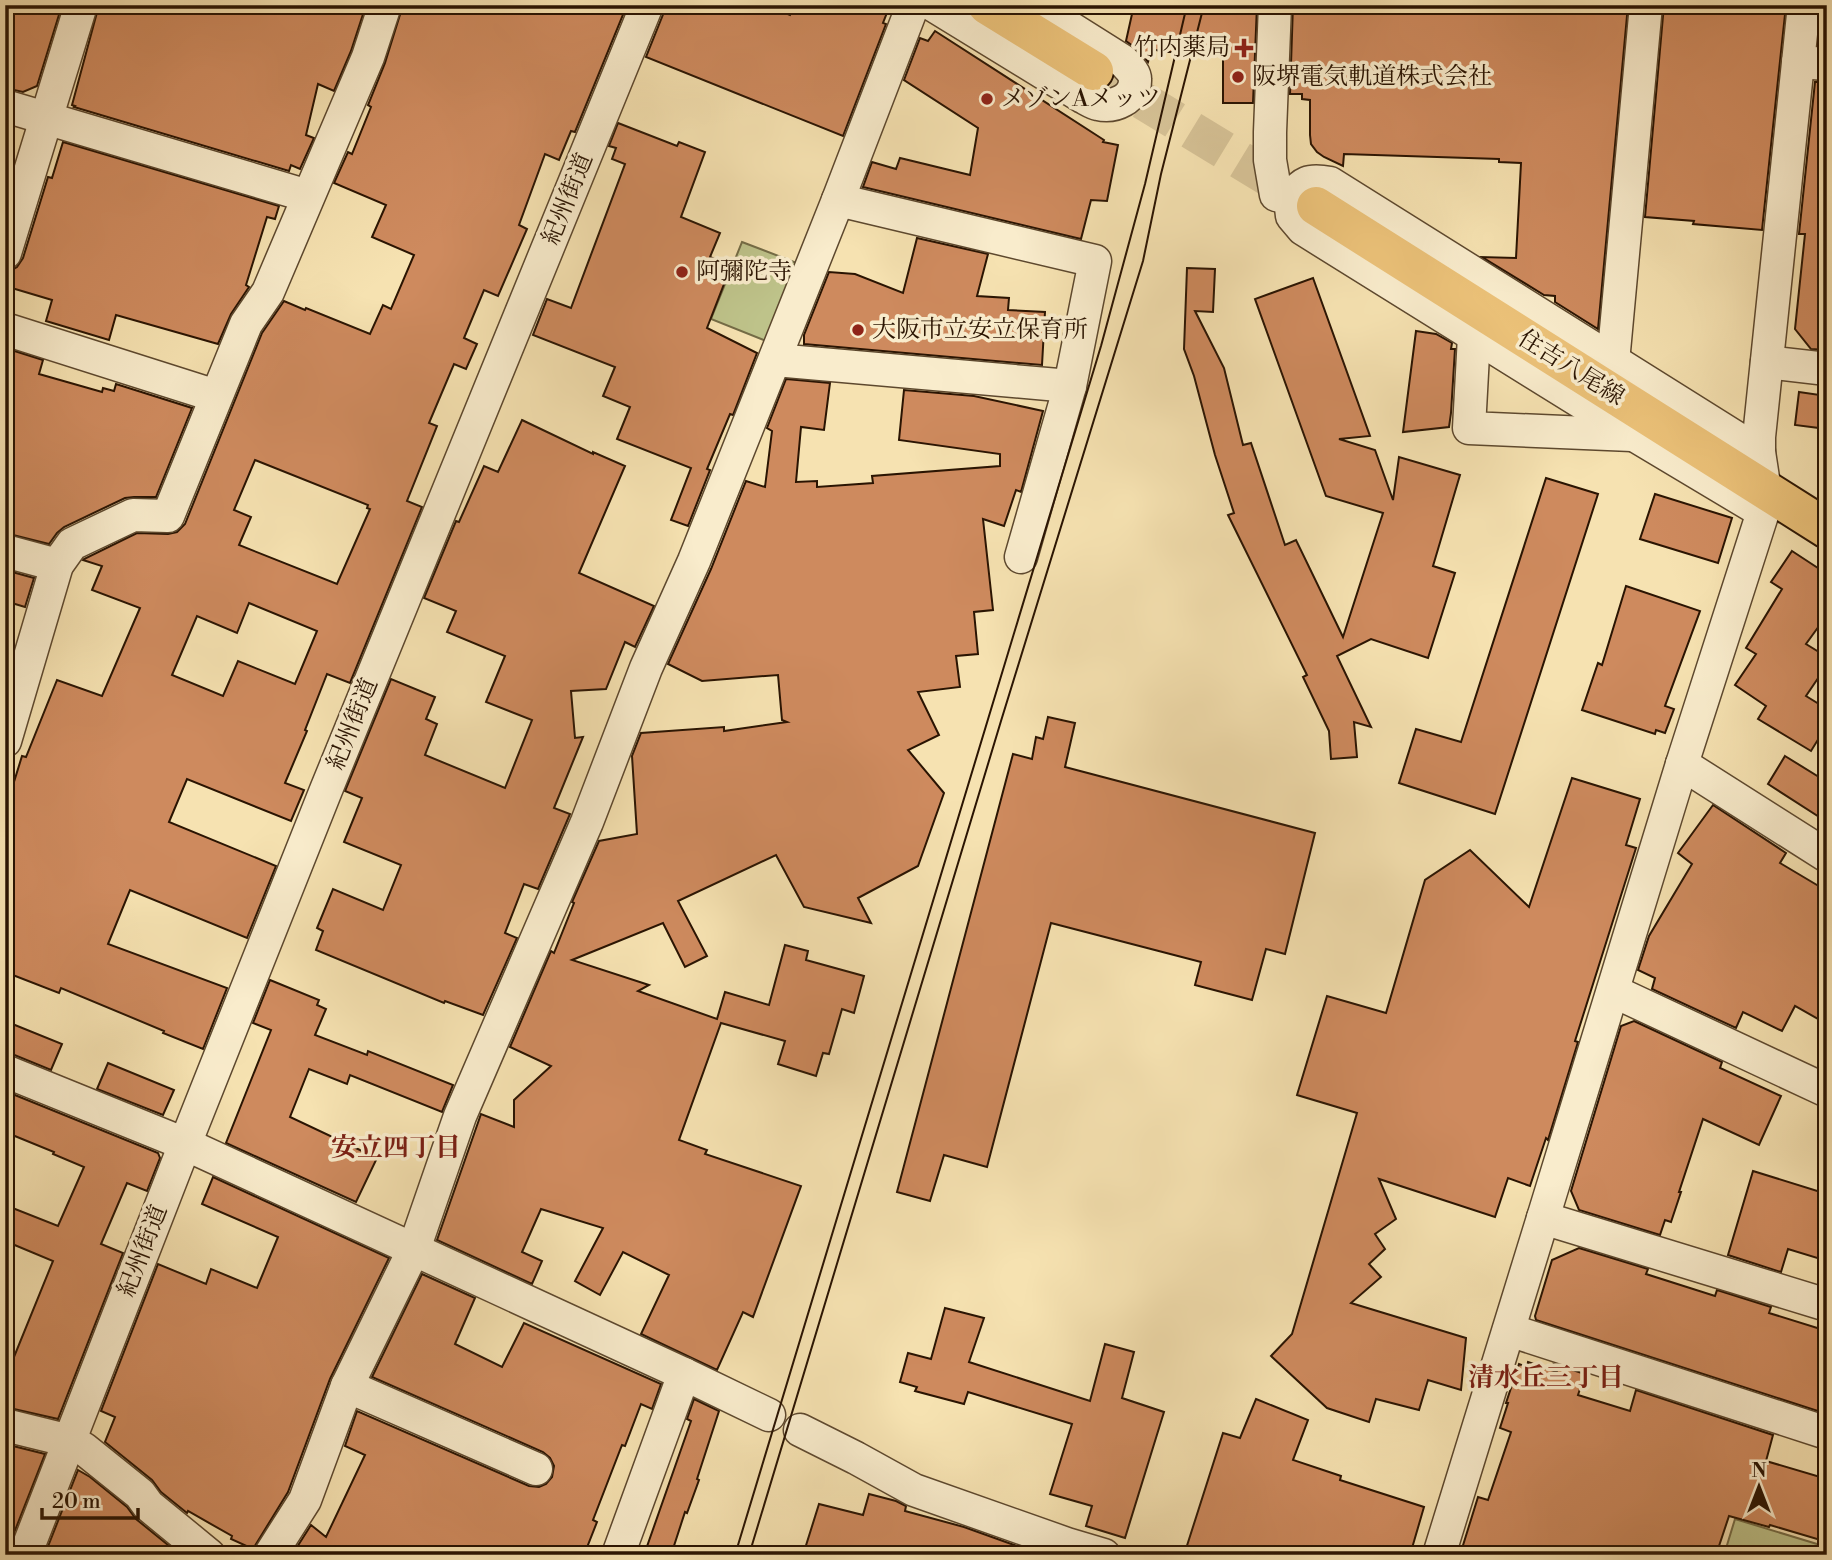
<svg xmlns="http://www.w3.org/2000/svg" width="1832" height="1560" font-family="'Libre Bodoni','Noto Serif JP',serif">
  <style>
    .green { fill: #bec38a; stroke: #746c46; stroke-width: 2 }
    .building { fill: #ce8a5e; stroke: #2a1402; stroke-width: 2; fill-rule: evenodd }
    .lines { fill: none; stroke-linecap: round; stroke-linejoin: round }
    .primary-tunnel { stroke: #d7c397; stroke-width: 38; stroke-dasharray: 38 19; stroke-linecap: butt }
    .minor-casing { stroke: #5d482e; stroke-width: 35 }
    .primary-casing { stroke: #2a1402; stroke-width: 42 }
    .minor { stroke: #f9eccc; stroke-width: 32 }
    .primary { stroke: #ebc178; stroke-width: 38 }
    .tram { stroke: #2a1402; stroke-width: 2 }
    .poi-dot { fill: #8f2418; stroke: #f9eccc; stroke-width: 2.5 }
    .labels { text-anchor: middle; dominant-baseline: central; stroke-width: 7; stroke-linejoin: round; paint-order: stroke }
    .poi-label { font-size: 24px; fill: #2a1402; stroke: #f9eccc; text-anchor: start }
    .street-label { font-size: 24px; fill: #2a1402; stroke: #f9eccc }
    .neighbourhood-label { font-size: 26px; font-weight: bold; fill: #7a1f14; stroke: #f9eccc }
  </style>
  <rect width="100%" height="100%" fill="#f6e2b1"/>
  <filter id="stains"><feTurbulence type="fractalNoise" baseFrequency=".00286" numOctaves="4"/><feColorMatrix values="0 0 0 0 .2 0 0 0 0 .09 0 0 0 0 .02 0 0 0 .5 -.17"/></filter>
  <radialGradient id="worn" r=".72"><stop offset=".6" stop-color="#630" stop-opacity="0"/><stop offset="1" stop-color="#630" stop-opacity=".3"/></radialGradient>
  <g class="green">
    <path d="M742,242L802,265L771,343L711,319Z"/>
    <path d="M1735,1519L1827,1547V1555H1724Z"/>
  </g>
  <g class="building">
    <path d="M5,5H62L37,86L23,92L5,88Z"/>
    <path d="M99,5H366L351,51L334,91L318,84L306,135L314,138L300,169L291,165L289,171L74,107L75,106L72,105Z"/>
    <path d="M403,5H627L575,132L571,131L559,160L545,154L519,225L527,229L498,296L484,290L464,338L477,344L466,369L454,364L429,423L437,426L407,501L422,507L350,683L327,674L305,730L307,731L285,783L304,790L291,821L187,779L169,822L276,866L247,938L130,890L108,944L227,988L203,1049L163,1033L164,1031L61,988L59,993L5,972V811L22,756L26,757L57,680L102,696L140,608L92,590L102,566L83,560L84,559L137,533L168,534L177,532L185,524L262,333L284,301L305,310L306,308L370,334L383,305L391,309L414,255L372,237L386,205L334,183L348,152L352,154L371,107L368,105L385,63ZM255,460L368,505L367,508L370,509L337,584L239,545L251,517L234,510ZM249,603L317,631L295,684L238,661L223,696L172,675L197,616L237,633Z"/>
    <path d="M665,5H765L790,15L794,5H890L883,23L886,24L843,136L646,57L664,12Z"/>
    <path d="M1134,5H1257L1253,103H1223V52H1164L1152,49L1148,62L1137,49L1126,41Z"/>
    <path d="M1293,5H1628L1598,329L1555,302V296L1544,295L1482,257L1516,258L1521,163L1499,162V159L1344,154L1343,166L1324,157L1317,152L1311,144L1310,135V100L1302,99V94H1290Z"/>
    <path d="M1664,5H1786L1762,230L1693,224L1694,221L1645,217Z"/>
    <path d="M1822,5H1827V46L1818,45Z"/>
    <path d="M935,31L1104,140L1103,142L1118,145L1107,201L1091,200L1081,239L863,187L872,162L896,169L900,158L970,175L978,128L904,80L920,38L928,41Z"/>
    <path d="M1815,82H1827V350L1811,349L1795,329L1805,234H1799Z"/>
    <path d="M618,123L677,146L679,142L705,152L681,217L720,233L710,257L731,266L707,328L757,353L733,415L730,414L707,469L710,470L688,526L671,520L691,468L617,439L630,407L603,396L615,367L533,335L547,299L571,308L625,164L612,159L616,148L609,146Z"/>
    <path d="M63,142L279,206L275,219L267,217L246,285L249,287L231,314L218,344L116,315L109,340L46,321L52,300L5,286V271H10L17,267L23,258L48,177L52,178Z"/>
    <path d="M917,238L988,254L977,296L1009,298L1008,310L1045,312L1042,365L804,344V335L829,272L855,274L903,293Z"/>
    <path d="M1187,268L1215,269L1213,312L1195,311L1224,368L1243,445L1251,443L1285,545L1296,540L1343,637L1383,513L1326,496L1255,299L1313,278L1370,436L1339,439L1375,450L1393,500L1399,457L1460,475L1433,566L1455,573L1428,658L1371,639L1337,656L1371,727L1354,722L1357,757L1331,759L1329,731L1303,677L1307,675L1228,515L1234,513L1215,455L1194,376L1184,349Z"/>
    <path d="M1416,331L1436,334L1452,343L1451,349H1455L1451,413L1449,427L1403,432Z"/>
    <path d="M5,348L43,360L39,374L102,392L103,388L114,391L116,384L192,408L156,497H134L125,498L64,527L57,533L49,544L5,533Z"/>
    <path d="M786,379L830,383L824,430L801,427L796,482L817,481V487L873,483L872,476L1000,466V454L899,440L904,390L974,396L1043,411L1021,492L1016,490L1004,526L983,519L993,610L974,612L978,654L956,656L960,687L918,692L939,735L908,750L944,793L918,866L858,898L871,923L804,907L776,855L678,901L707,956L685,967L663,923L572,960L649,985L638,991L717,1019L725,992L769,1005L785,945L808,951L806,960L864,976L854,1013L842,1009L829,1054L823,1053L816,1076L778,1064L785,1041L721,1023L679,1140L707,1150L705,1154L801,1186L753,1317L743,1312L717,1370L641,1334L669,1275L623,1252L600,1295L575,1281L603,1228L541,1209L522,1252L542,1261L532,1284L437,1240L481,1114L514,1127V1100L551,1066L510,1047L551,951L554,953L574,903L572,902L599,841L637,834L632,756L641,733L724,727V731L787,722L782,720L778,675L702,681L668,664L711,569L746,481L765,487L772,431L767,428Z"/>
    <path d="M1799,392L1827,396V429L1795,425Z"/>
    <path d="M522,420L593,454V452L625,466L579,573L654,606L635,647L625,642L606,689L571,691L575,738L583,737L554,808L570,814L538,889L524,884L505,933L517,938L483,1015L445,1001L444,1003L316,950L323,931L317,928L333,889L383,910L401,865L344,842L362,798L345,791L391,679L435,697L426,719L437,724L425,755L505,788L532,720L486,702L505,656L447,632L456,611L424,598L456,521L459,522L484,466L498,472Z"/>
    <path d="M1546,478L1598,494L1495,814L1399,783L1416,729L1461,742Z"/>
    <path d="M1655,494L1732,518L1718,563L1640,539Z"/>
    <path d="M1792,551L1827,574V615L1806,644L1827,657V665L1806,696L1827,709V725L1811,751L1758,719L1766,706L1735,685L1756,654L1746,648L1782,589L1771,582Z"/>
    <path d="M5,570L34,578L25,607L5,601Z"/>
    <path d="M1626,586L1700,611L1665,706L1674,709L1665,733L1656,730L1655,734L1582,710L1598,663L1602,665Z"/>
    <path d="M1048,717L1075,723L1065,767L1315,833L1285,954L1266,949L1252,1000L1195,985L1201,962L1051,923L987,1167L944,1155L930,1201L897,1192L1013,754L1032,759L1036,737L1043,739Z"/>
    <path d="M1785,756L1827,782V822L1768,784Z"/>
    <path d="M1572,778L1640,799L1626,845L1636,848L1575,1041L1578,1042L1548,1140L1546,1138L1530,1186L1508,1178L1495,1217L1379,1179L1396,1219L1375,1234L1385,1249L1369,1264L1381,1277L1351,1303L1466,1338L1461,1390L1428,1380L1419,1410L1376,1399L1369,1422L1327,1408L1271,1356L1292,1334L1357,1113L1297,1095L1327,996L1386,1013L1425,880L1470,850L1529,907Z"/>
    <path d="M1713,805L1786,853L1780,863L1827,891V1024L1795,1006L1782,1031L1743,1012L1736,1028L1652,989L1655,978L1638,970L1649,936L1692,864L1678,853Z"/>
    <path d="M270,980L319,1000L317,1005L326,1009L315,1035L367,1055L368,1051L453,1085L442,1112L350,1075L347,1084L309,1069L290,1117L377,1158L356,1202L226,1143L271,1030L253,1023Z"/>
    <path d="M5,1021L62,1044L51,1070L12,1054L5,1053Z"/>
    <path d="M1634,1021L1722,1062L1720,1068L1781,1096L1759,1145L1703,1119L1679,1192H1681L1671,1222L1665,1220L1660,1235L1579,1210L1571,1191L1621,1026Z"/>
    <path d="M108,1063L174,1090L163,1115L97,1089Z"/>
    <path d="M5,1091L158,1153L160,1158L147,1191L127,1183L101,1244L123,1253L58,1419L5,1407V1379L53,1261L5,1241V1205L58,1226L84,1167L53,1154L54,1152L5,1132Z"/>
    <path d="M1753,1171L1827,1194V1261L1788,1249L1781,1272L1728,1255Z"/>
    <path d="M213,1177L389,1258L330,1379L288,1492L253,1549L231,1539L232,1536L188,1511L187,1513L161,1492L152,1480L105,1442L115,1417L101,1411L158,1264L206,1284L211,1269L257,1288L278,1237L202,1204Z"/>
    <path d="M1579,1248L1648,1269L1646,1274L1715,1296L1717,1290L1771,1307L1769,1313L1827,1331V1414L1536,1320L1535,1316L1552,1260Z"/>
    <path d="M422,1274L475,1298L455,1344L502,1367L524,1323L661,1384L652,1409L641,1404L625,1446L622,1445L593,1520L597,1522L584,1555H292L311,1525L326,1537L365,1455L345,1446L357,1411L529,1486L539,1487L546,1484L552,1477L554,1466L550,1458L543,1452L372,1377Z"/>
    <path d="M945,1308L984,1318L969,1362L1090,1401L1105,1344L1134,1352L1122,1398L1164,1412L1125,1538L1086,1526L1092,1506L1050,1494L1072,1424L968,1392L964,1404L915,1391L917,1387L900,1382L908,1353L931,1359Z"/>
    <path d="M1528,1362L1557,1372L1554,1364L1585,1374L1578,1395L1630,1411L1636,1390L1773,1435L1766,1461L1827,1479V1542L1770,1525L1769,1527L1729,1516L1716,1555H1460L1478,1497L1488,1500L1511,1432L1500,1428L1508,1403H1506L1519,1364L1527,1367Z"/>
    <path d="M694,1399L719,1411L697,1479L699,1480L687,1513L685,1512L671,1555H644L691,1421L687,1419Z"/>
    <path d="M1256,1399L1308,1420L1293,1460L1341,1476L1340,1480L1424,1507L1410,1555H1184L1223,1433L1240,1438Z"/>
    <path d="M5,1444L45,1454L14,1533L5,1530Z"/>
    <path d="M78,1470L90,1477L127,1507L136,1519L168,1545L162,1555H57L47,1549Z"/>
    <path d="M869,1494L896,1501L906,1506L905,1511L964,1527L1042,1555H803L819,1504L863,1515Z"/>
  </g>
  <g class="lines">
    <path class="primary-tunnel" d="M1094,71L1301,197"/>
    <g class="minor-casing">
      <g id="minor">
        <path d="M933,5L1083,97C1087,99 1093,103 1098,104C1114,108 1136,99 1135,79C1135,72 1127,66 1123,61L1034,5"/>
        <path d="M1275,5L1270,132V160L1276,195L1290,198"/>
        <path d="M1804,5L1759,437V452L1765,491L1763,512L1682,764L1543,1218L1827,1305"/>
        <path d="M1798,62L1827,64"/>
        <path d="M5,106L308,196"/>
        <path d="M838,200L1095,261L1070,386L1021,557"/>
        <path d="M5,253L81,5"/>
        <path d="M5,329L216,396"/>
        <path d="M1474,336L1469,428L1632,435"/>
        <path d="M775,360L1070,386"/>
        <path d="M1613,362L1646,5"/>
        <path d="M1767,362L1827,369"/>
        <path d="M1759,452L1330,183C1308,179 1303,182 1290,198L1292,216L1303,229L1634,435L1763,512"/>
        <path d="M5,551L57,565"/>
        <path d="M5,741L57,565L72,544L133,515L168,516L246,324L268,292L368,57L385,5"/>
        <path d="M1682,764L1827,856"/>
        <path d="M1613,991L1827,1091"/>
        <path d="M5,1071L185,1144L684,1374L769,1415"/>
        <path d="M1509,1330L1827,1433"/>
        <path d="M347,1386L536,1469"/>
        <path d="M5,1425L70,1441L84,1449L140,1494L148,1505L209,1555"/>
        <path d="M800,1430L856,1458L914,1490L1067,1544L1104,1555"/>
        <path d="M25,1555L185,1144L326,790L647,5"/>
        <path d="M270,1555L305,1500L347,1386L414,1249L460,1116L587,822L646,668L694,561L838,200L913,5"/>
        <path d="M618,1555L684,1374"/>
        <path d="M1439,1555L1543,1218"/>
      </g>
    </g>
    <g class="primary-casing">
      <g id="primary">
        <path d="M987,5L1094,71"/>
        <path d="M1316,206L1827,529"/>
      </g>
    </g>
    <use href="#minor" class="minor"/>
    <use href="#primary" class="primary"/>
    <g class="tram">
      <path d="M735,1555L1101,346L1145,184L1187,5"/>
      <path d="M749,1555L1001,721L1143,261L1161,174L1204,5"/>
    </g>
  </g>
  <g class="poi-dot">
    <path d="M1240.5 37.5h7v7h7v7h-7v7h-7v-7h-7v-7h7z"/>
    <circle cx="1238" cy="77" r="7"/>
    <circle cx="987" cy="99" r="7"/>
    <circle cx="682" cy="272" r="7"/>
    <circle cx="858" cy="330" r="7"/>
  </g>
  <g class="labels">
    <g class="poi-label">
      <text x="1230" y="48" text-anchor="end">竹内薬局</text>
      <text x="1252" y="77">阪堺電気軌道株式会社</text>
      <text x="1001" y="99">メゾンAメッツ</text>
      <text x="696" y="272">阿彌陀寺</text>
      <text x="872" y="330">大阪市立安立保育所</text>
    </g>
    <g class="street-label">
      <text transform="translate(568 199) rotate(-68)">紀州街道</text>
      <text transform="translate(1571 368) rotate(32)">住吉八尾線</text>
      <text transform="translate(353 724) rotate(-68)">紀州街道</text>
      <text transform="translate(143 1251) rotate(-69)">紀州街道</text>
    </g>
    <g class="neighbourhood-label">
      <text x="396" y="1148">安立四丁目</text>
      <text x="1546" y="1378">清水丘三丁目</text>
    </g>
  </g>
  <rect width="1832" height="1560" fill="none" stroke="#f6e2b1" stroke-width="28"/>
  <rect x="7" y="7" width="1818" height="1546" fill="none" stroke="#2a1402" stroke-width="3.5"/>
  <rect x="14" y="14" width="1804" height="1532" fill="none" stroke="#2a1402" stroke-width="2"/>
  <g transform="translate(1759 1487)" stroke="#f9eccc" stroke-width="5" paint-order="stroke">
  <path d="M0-5L12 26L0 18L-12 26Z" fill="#2a1402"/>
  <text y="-10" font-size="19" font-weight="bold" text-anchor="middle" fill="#2a1402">N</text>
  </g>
  <path d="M42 1508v10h96v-10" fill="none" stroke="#2a1402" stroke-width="3.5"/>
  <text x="52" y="1508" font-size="21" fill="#2a1402" stroke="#f9eccc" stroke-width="5" paint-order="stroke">20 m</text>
  <rect width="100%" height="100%" filter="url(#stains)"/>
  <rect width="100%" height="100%" fill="url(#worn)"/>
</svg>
